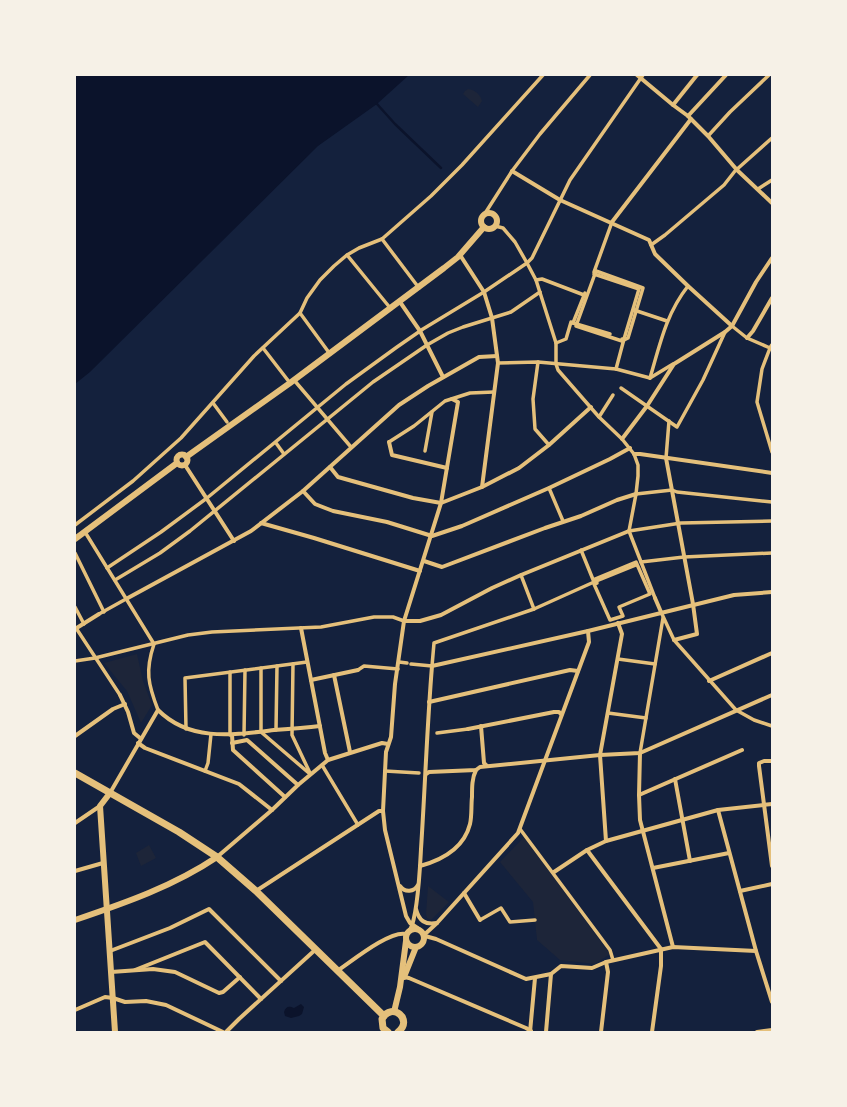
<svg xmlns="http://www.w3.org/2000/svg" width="847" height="1107" font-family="'Work Sans',sans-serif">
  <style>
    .green { fill: #1d2539 }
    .water { fill: #0b132b }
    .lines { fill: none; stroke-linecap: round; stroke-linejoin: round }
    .stream { stroke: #0b132b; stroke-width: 2.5 }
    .pedestrian { stroke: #e5c07b; stroke-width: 3.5 }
    .minor { stroke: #e5c07b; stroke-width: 4 }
    .tertiary { stroke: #e5c07b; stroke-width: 6 }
    .secondary { stroke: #e5c07b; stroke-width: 7 }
  </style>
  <rect width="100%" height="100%" fill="#14213d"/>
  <g class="green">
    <path d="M468,89C475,90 480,94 482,101L478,107L463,94L465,91Z"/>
    <path d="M137,654L143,681L152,705L141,723L127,691L104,663Z"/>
    <path d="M524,837L610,954L595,964L560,960L537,940L533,902L500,862Z"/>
    <path d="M149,845L156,858L141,866L136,853Z"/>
    <path d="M428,886L449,902L431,920L427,918L426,914Z"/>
  </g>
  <g class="water">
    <path d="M75,75H409L377,104L318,146L90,372L75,384Z"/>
    <path d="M301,1004L304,1007L302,1014L299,1016L291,1018L285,1016L284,1012C286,1006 289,1006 294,1008Z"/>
  </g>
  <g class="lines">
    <path class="stream" d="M377,104L395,124L441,168"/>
    <g class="pedestrian">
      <path d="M708,136L730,112L769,75"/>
      <path d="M758,189L772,180"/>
      <path d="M484,215L512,171L540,134L590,75"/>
      <path d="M495,226L503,228L515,242L527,263L536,280L556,343V364L558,370L599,417L622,439L634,454L638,465V476L636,494L629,531L655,598"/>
      <path d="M382,239L419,288"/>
      <path d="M651,245L665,235L724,185L735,171L772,138"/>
      <path d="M347,255L391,309"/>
      <path d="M596,271L643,288L628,338L622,341L576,326Z"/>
      <path d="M594,272L612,222"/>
      <path d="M594,274L639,289L624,339H622"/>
      <path d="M536,280L542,279L584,295"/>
      <path d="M634,310L667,321"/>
      <path d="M300,313L330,354"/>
      <path d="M573,323L610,334"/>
      <path d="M732,326L747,338L770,348L762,369L757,402L772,452"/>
      <path d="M556,343L566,339L571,322L573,323L585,293"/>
      <path d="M263,348L290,383"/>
      <path d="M538,362L533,399L535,429L549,445"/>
      <path d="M498,363L538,362L616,369L650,378"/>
      <path d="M616,369L624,339"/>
      <path d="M650,378C660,344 666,314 688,286"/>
      <path d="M650,378L673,364"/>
      <path d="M294,380L351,447"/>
      <path d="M621,388L677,427L703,380L725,332"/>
      <path d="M213,403L227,422"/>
      <path d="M599,417L613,395"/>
      <path d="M389,442L414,426L445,401L470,393L494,392"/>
      <path d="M276,443L284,454"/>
      <path d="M425,451L432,412"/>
      <path d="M666,458L669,421"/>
      <path d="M549,488L563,521"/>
      <path d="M636,494L672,490L677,492L772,502"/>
      <path d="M75,525L133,481L181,438L254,356L300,313L307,298L320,280L334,266L347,255L359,248L382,239L431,196L462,165L543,75"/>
      <path d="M629,531L681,523L772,521"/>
      <path d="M85,532L154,644"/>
      <path d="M581,550L594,582"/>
      <path d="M75,553L104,612"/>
      <path d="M636,562L650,594L619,607L623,616L610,620L594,584L597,583L595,579Z"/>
      <path d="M641,562L684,557L772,553"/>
      <path d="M107,568L161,532L207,498L346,384L397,347L423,329L484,292L527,263L532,258L570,180L643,75"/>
      <path d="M521,575L534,609"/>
      <path d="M115,580L160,553L190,531L373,382L427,345L448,333L463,327L511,312L540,292"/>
      <path d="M75,607L84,624"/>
      <path d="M661,612L674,640L736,710L754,720L772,726"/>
      <path d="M99,614L126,599"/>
      <path d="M76,628L120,695"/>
      <path d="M154,644C145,671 148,684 158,710"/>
      <path d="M618,659L655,664"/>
      <path d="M75,661L95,658L188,635L212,632L321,627L374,617H393L404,621"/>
      <path d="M399,662L407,663"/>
      <path d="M293,664L292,735L310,773"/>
      <path d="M411,664L432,666L434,643L534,609L594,582L636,565"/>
      <path d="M261,668V732L310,774"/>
      <path d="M358,670L364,666L398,669"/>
      <path d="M608,713L646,718"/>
      <path d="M186,729L185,678L307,662"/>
      <path d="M276,730L277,666"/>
      <path d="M437,733L468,729"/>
      <path d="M230,735V672"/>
      <path d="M244,735L245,670"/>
      <path d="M640,753L663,618"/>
      <path d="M322,765L358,825"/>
      <path d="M205,771L208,763L211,734"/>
      <path d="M385,771L419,773"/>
      <path d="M520,829L610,950L613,960"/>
      <path d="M480,920L501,908L510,922L535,920"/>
    </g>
    <g class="minor">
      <path d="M637,75L673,105L688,116L708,136L737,170L772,203"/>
      <path d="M673,105L697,75"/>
      <path d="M688,116L726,75"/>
      <path d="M512,171L560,200L649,240L655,254L688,286L732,326"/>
      <path d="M612,222L691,119"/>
      <path d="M460,255L484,292L492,318L498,363L482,487"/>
      <path d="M400,302L420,331L443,377"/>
      <path d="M747,338L753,331L772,298"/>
      <path d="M772,345L770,348L772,349"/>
      <path d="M622,439L647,406L674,364L725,332L732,326L756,282L772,258"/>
      <path d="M389,442L392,455L447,468"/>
      <path d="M634,454H640L772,473"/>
      <path d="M666,458L693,604L697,634L674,640"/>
      <path d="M185,465L234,541"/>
      <path d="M330,467L338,477L413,498L441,503L482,487L519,468L549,445L591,407"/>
      <path d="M303,491L315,504L333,511L387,522L432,536L462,526L549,488L610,459L630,448"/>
      <path d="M261,523L314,538L420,571"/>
      <path d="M424,561L442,567L545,528L581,516L617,500L636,494"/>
      <path d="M655,598L661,612"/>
      <path d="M126,599L251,531L303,491L399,405L428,386L479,357L497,356"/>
      <path d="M404,621H420L441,615L492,588L521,575L629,531"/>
      <path d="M301,628L325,753L328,760"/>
      <path d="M75,629L99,614"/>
      <path d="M334,675L350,752"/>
      <path d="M311,680L358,670"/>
      <path d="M709,681L772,653"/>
      <path d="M120,695L128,712L134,733L140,738"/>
      <path d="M429,702L570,670L578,671"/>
      <path d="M481,726L484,763L487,766"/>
      <path d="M468,729L554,712H559L561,714"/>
      <path d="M232,735L233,750L285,797"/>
      <path d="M75,736L113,709L125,704"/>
      <path d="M138,743L145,748L239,784L272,810"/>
      <path d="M232,743L247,740L298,785"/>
      <path d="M640,753L639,795L640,820L673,947"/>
      <path d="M772,761H764L759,763V766L772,866"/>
      <path d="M426,774L429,772L476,770L480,767L600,755L640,753L772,695"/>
      <path d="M675,779L690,861"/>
      <path d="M110,793L158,710C190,742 233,735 274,730C289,729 304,728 320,726"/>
      <path d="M639,795L742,750"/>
      <path d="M718,810L756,951L772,1002"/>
      <path d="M75,823L100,806"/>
      <path d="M606,841L600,755L622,634L618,623"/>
      <path d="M587,850L661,949"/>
      <path d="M217,857L272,810L298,785L328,760L382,743L388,744"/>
      <path d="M420,866C442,860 464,848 470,824C472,816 471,806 472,797C472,787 472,778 476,770"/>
      <path d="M653,868L729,853"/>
      <path d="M75,871L103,863"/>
      <path d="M554,872L587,850L606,841L718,810L772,804"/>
      <path d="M400,886C405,893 414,892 418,885"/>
      <path d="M256,891L379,811H383"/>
      <path d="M740,891L772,884"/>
      <path d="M464,893L480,920"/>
      <path d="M416,909C419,921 425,925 437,923"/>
      <path d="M419,929L410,923L406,916L385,830L383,811L386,752L391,737L395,684L404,621L441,503L458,402L452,399"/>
      <path d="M410,930C418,915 420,867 421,849C425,788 427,727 432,666L588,631L734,595L772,592"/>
      <path d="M424,935L437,923L518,833L589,642L588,631"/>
      <path d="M425,936L436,939L526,979L551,974L561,966L592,968L606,962L673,947L756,951"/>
      <path d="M110,951L170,928L209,909L281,981"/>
      <path d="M135,970L205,942L261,999"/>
      <path d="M337,971C352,961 390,930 406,934"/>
      <path d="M111,972L153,969L175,972L219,993L223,992L240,977"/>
      <path d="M404,977L409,978L526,1028L531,1031"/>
      <path d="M75,1010L105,997L113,998L125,1002L146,1001L166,1005L223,1032"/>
      <path d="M226,1032L239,1019L315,950"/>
      <path d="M530,1032L535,978"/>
      <path d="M546,1032L551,974"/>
      <path d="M601,1032L608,972L606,962"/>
      <path d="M652,1032L661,966V949"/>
      <path d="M757,1032L772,1030"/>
    </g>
    <g class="tertiary">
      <circle cx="489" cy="221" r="8"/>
      <circle cx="182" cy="460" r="5.5"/>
      <path d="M186,457L290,383L444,268L458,257L484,227"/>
      <path d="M75,539L177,463"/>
      <path d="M110,793L100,806L115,1032"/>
      <path d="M75,920C125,903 174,886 217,857"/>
      <circle cx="415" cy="938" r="9"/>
      <path d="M404,977L416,947"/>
      <path d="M394,1012L400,987L406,941"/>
    </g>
    <g class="secondary">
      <path d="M75,773L179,832L217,857L256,891L384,1016"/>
      <path d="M388,1032L383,1028L382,1019C392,1001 414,1020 398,1032"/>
    </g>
  </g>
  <rect width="847" height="1107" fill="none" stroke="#f6f1e7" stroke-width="152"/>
</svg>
